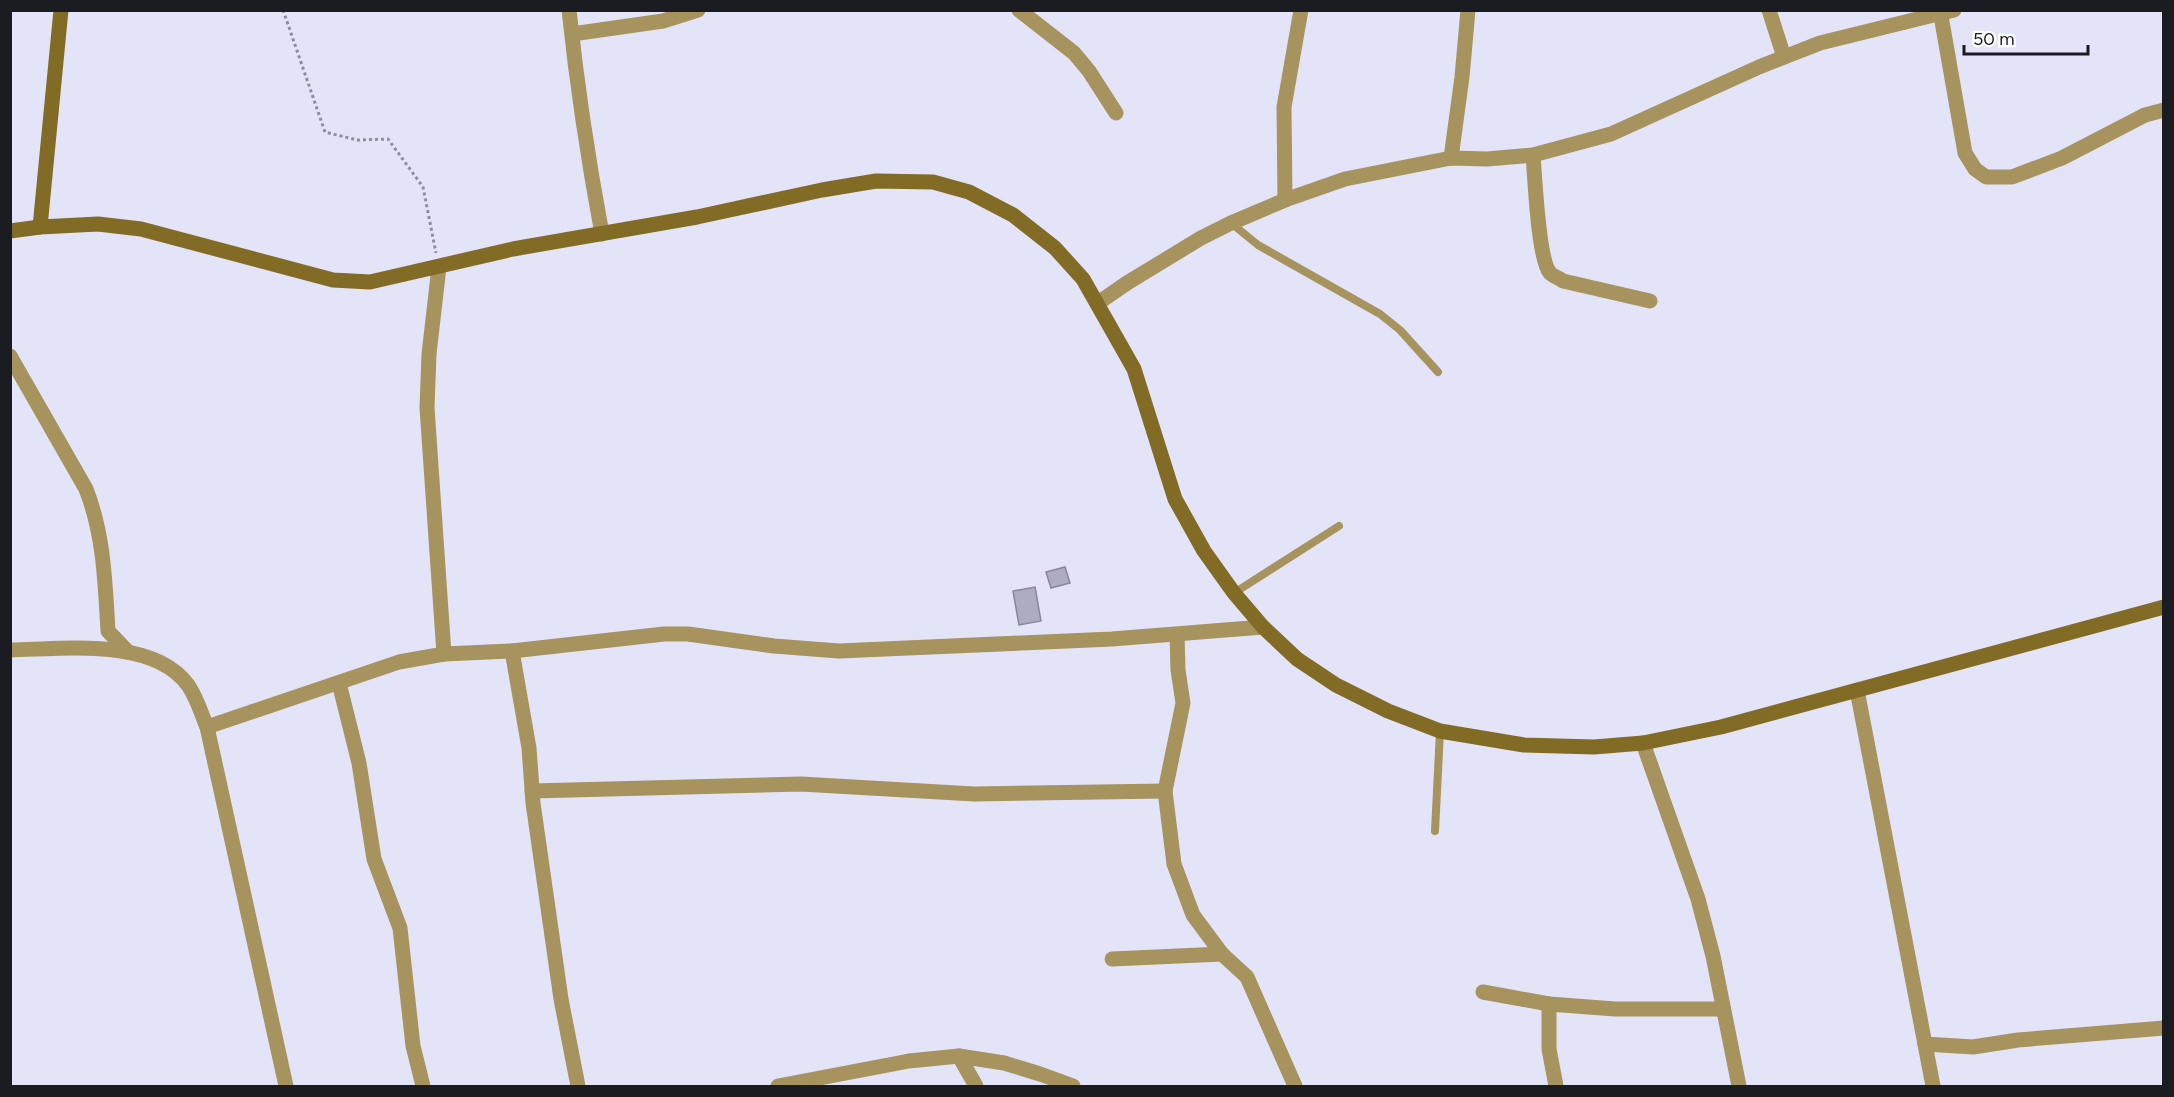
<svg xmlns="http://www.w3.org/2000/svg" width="2174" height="1097" font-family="Figtree,sans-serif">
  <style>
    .building { fill: #adacc0; stroke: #88879b; stroke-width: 1.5 }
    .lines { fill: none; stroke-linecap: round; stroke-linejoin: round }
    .path { stroke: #8d8d9c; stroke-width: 3; stroke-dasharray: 3 3; stroke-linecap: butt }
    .lane { stroke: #a6935d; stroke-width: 8 }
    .street { stroke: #a6935d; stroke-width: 15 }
    .secondary { stroke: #826b25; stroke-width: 15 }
  </style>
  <rect width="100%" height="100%" fill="#e4e4f9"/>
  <g class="building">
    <path d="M1065,567L1070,583L1051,588L1046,572Z"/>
    <path d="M1035,587L1041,621L1019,625L1013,591Z"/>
  </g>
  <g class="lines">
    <path class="path" d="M283,10L325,132L357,140L388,139L423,187L436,253"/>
    <g class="lane">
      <path d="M1231,223L1258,245L1380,314L1400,330L1438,372"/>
      <path d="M1234,593L1339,526"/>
      <path d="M1435,831L1440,731"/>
    </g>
    <g class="street">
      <path d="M569,10C577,86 588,159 602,234"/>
      <path d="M1019,10L1074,53L1089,71L1116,113"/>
      <path d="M1769,10L1784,57"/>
      <path d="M1940,10L1965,153L1975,169L1986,177H2012L2062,158L2145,115L2164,110"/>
      <path d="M572,34L663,21L698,10"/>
      <path d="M1533,155C1535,177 1538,259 1550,273C1553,276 1559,278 1563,281L1650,301"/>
      <path d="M1451,158L1462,77L1468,10"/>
      <path d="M1285,200L1284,107L1301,10"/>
      <path d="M439,267L429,354L427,408L444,654"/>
      <path d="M1098,303L1127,283L1201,238L1231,223L1285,200L1345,179L1451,158L1487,159L1533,155L1611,134L1759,67L1820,43L1954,10"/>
      <path d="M10,356L86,489C104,535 105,582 108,631L128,652"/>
      <path d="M1177,635L1178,670L1183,703L1165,791L1174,864L1193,915L1222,954L1247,977L1295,1086"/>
      <path d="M10,650C63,649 153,637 188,685C197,698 201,713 207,727L286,1086"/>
      <path d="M512,651L529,748L533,803L561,999L578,1086"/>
      <path d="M339,683L359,763L374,859L400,928L413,1046L423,1086"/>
      <path d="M1857,690L1933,1086"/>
      <path d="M207,727L399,662L444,654L512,651L664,634H688L774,646L839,651L1112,639L1263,627"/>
      <path d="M1643,743L1698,899L1713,956L1739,1086"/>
      <path d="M532,791L801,784L974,794L1165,791"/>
      <path d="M1112,959L1222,954"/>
      <path d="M1483,992L1549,1004L1615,1009H1723"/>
      <path d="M1549,1004V1049L1556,1086"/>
      <path d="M1925,1044L1973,1047L2018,1040L2164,1028"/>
      <path d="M959,1056L976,1086"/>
      <path d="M778,1086L909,1061L959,1056L1004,1063L1040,1074L1073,1086"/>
    </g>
    <g class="secondary">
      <path d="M40,227L61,10"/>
      <path d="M10,231L40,227L98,224L141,229L333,280L370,282L513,249L697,217L822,190L876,181L933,182L969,192L1013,215L1055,248L1083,279L1134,369L1175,499L1204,551L1234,593L1263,627L1297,659L1336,685L1388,711L1440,731L1524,745L1594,747L1643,743L1721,727L2164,607"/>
    </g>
  </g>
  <rect width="2174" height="1097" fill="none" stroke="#1b1b22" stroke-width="24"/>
  <path d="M1964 45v9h124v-9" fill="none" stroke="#1b1b22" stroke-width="3"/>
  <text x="1973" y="45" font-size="18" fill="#1b1b22" stroke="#ffffff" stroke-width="4.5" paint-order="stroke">50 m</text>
</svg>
